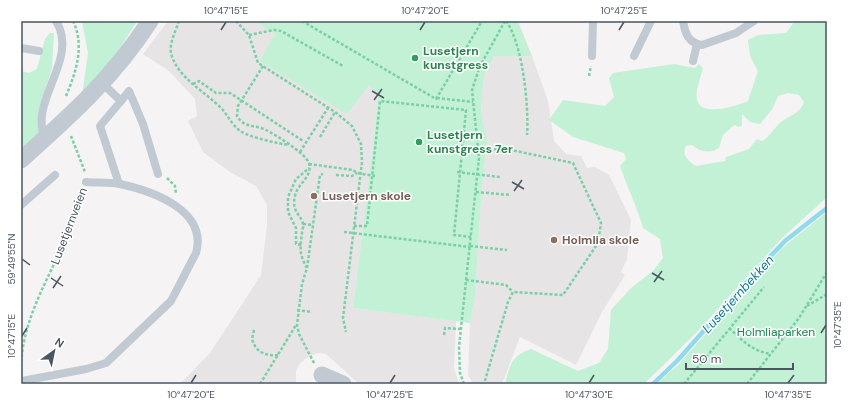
<svg xmlns="http://www.w3.org/2000/svg" width="848" height="405" font-family="'DM Sans',sans-serif">
  <style>
    .education { fill: #e6e4e5 }
    .green { fill: #c3f1d5; fill-rule: evenodd }
    .lines { fill: none; stroke-linecap: round; stroke-linejoin: round }
    .stream { stroke: #90daee; stroke-width: 4.5 }
    .path { stroke: #7ad0a6; stroke-width: 2.5; stroke-dasharray: 3 2; stroke-linecap: butt }
    .service { stroke: #c1cad2; stroke-width: 8 }
    .minor { stroke: #c1cad2; stroke-width: 17 }
    .ticks { fill: none; stroke: #4a5661; stroke-width: 1.5 }
    .leisure-dot { fill: #2e9e5b; stroke: #fff; stroke-width: 1.5 }
    .education-dot { fill: #8d6e63; stroke: #fff; stroke-width: 1.5 }
    .labels { text-anchor: middle; dominant-baseline: central; stroke-width: 3; stroke-linejoin: round; paint-order: stroke }
    .leisure-label { font-size: 12px; font-weight: bold; fill: #27864d; stroke: #fff; text-anchor: start }
    .education-label { font-size: 12px; font-weight: bold; fill: #785e54; stroke: #fff; text-anchor: start }
    .street-label { font-size: 12px; fill: #4a5661; stroke: #fff }
    .park-label { font-size: 12px; fill: #17864f; stroke: #fff }
    .water-label { font-size: 13px; font-style: italic; fill: #0c7c9b; stroke: #fff }
    .neatline { fill: none; stroke: #4a5661; stroke-width: 1.5 }
    .ticks-label { font-size: 10px; text-anchor: middle; fill: #4a5661 }
  </style>
  <rect width="100%" height="100%" fill="#f5f3f3"/>
  <g class="education">
    <path d="M168,21H255L369,85L378,96L375,129L353,308L456,321L454,368L459,384L358,383L326,354L318,353L308,357L300,363L296,371V384H180L210,353L261,275L267,226V205L256,186L230,172L203,152L188,121L197,116L195,99L169,71L143,54Z"/>
    <path d="M494,56H532L548,101L554,141L566,154L581,156L587,168L595,167L609,175L631,220L627,259L621,272L625,275L602,312L576,365L520,337L502,384H474L468,376L470,323L475,296L482,187L487,142L481,108L484,77Z"/>
  </g>
  <g class="green">
    <path d="M82,21H137L107,69L82,95L88,53Z"/>
    <path d="M255,21H520L519,24L532,56H494L484,77L481,108L487,142L482,187L475,296L470,323L353,308L375,129L378,96L369,85L347,114L260,61L275,34Z"/>
    <path d="M795,21H827V197L782,238L696,333L644,384H505C510,365 511,356 531,349L578,371L599,363L608,349L611,310L631,288L653,271L663,258L660,239L643,228C637,206 627,187 620,166L626,159L624,153L573,137L549,120L563,100L605,106L614,97L609,78L613,73L674,64L695,68L699,64L703,68C701,77 695,90 697,99C699,118 737,106 748,101L758,71L750,56L748,40L758,35L786,33ZM788,93L799,95L804,102C799,116 787,115 778,125C772,131 769,137 762,141L757,139L749,149L726,157L725,161L696,166C689,162 681,155 686,146L692,145C700,152 710,154 719,148L723,135L734,125L739,127L742,125V114L750,122L760,124L773,108L778,96Z"/>
    <path d="M50,33H54L52,68L39,110L41,132L21,149V71L29,73L37,69L45,39Z"/>
    <path d="M827,212V384H656L678,365L781,249Z"/>
  </g>
  <g class="lines">
    <path class="stream" d="M653,384L678,360L761,266L785,241L827,208"/>
    <g class="path">
      <path d="M179,21C176,31 169,43 171,53C177,78 206,92 222,109C229,117 233,127 242,132C249,137 280,144 289,145"/>
      <path d="M236,21L249,35L258,63L335,112L352,126L361,144L362,162L343,318L346,332"/>
      <path d="M302,21L436,99L482,21"/>
      <path d="M506,21C523,44 529,107 527,135"/>
      <path d="M249,35L274,30L281,31L343,66"/>
      <path d="M263,66L238,106L237,116C245,129 254,124 266,130C276,135 305,153 309,163C313,177 297,184 295,196C291,212 301,214 303,224C304,226 302,230 302,233C300,249 299,254 307,268"/>
      <path d="M589,76L591,66"/>
      <path d="M193,84L199,81L216,93H230L303,141"/>
      <path d="M66,96C76,72 85,46 73,21"/>
      <path d="M437,98L473,102"/>
      <path d="M71,136L85,172"/>
      <path d="M320,137L335,112"/>
      <path d="M479,148L516,151L573,163L601,223L598,243L563,295L513,292L508,302L484,384"/>
      <path d="M300,152L328,108"/>
      <path d="M309,164L353,170L357,173L375,176"/>
      <path d="M457,172L500,177"/>
      <path d="M336,175L352,176L357,173"/>
      <path d="M167,178L175,186L176,194"/>
      <path d="M476,192L511,195"/>
      <path d="M303,224L313,225"/>
      <path d="M354,226H367L380,101L466,110L454,235L471,237"/>
      <path d="M344,232L470,247"/>
      <path d="M301,245L296,244V228L288,212V197L296,179L309,168"/>
      <path d="M470,246L507,250"/>
      <path d="M466,280L506,285L513,292"/>
      <path d="M807,306L827,294"/>
      <path d="M297,310L312,312"/>
      <path d="M729,328C743,341 752,351 771,354"/>
      <path d="M254,330L252,339C256,353 266,356 279,355"/>
      <path d="M444,335L445,328L460,329"/>
      <path d="M314,363L299,334L297,325L302,284L307,268L320,175L323,174"/>
      <path d="M21,372C20,308 68,252 84,193"/>
      <path d="M260,384L296,325"/>
      <path d="M464,384L460,373L459,347L479,158L472,90L480,66L505,21"/>
      <path d="M684,384L764,287"/>
      <path d="M747,384L799,318L827,272"/>
    </g>
    <g class="service">
      <path d="M683,21C685,33 688,43 702,45L736,33L754,21"/>
      <path d="M21,48L39,51"/>
      <path d="M592,56L593,21"/>
      <path d="M634,56L651,21"/>
      <path d="M693,61L697,44"/>
      <path d="M103,84L121,101L100,126L119,184"/>
      <path d="M121,101L129,91L143,124L158,174"/>
      <path d="M45,138C28,101 80,59 56,21"/>
      <path d="M21,205L55,175"/>
      <path d="M22,381L86,369L106,363L171,301L196,253C208,210 152,191 120,184C109,182 97,183 86,182"/>
    </g>
    <g class="minor">
      <path d="M21,160C71,115 113,78 150,21"/>
      <path d="M322,375L343,384"/>
    </g>
  </g>
  <path class="ticks" d="M221,30L226,22M420,30L425,22M619,30L624,22M372,91L384,98M374,100L382,89M512,182L524,189M514,191L522,180M22,259L30,265M652,273L664,280M51,278L63,286M654,282L662,271M53,288L61,276M821,333L826,325M22,336L27,328M191,383L196,375M390,383L395,375M589,383L594,375M788,383L794,375"/>
  <g class="leisure-dot">
    <circle cx="415" cy="58" r="4"/>
    <circle cx="419" cy="142" r="4"/>
  </g>
  <g class="education-dot">
    <circle cx="314" cy="196" r="4"/>
    <circle cx="554" cy="240" r="4"/>
  </g>
  <g class="labels">
    <g class="leisure-label">
      <text x="423" y="51">Lusetjern<tspan x="423" dy="14">kunstgress</tspan></text>
      <text x="427" y="135">Lusetjern<tspan x="427" dy="14">kunstgress 7er</tspan></text>
    </g>
    <g class="education-label">
      <text x="322" y="196">Lusetjern skole</text>
      <text x="562" y="240">Holmlia skole</text>
    </g>
    <g class="street-label">
      <text transform="translate(69 226) rotate(-69)">Lusetjernveien</text>
    </g>
    <g class="park-label">
      <text x="776" y="332">Holmliaparken</text>
    </g>
    <g class="water-label">
      <text transform="translate(738 294) rotate(-48)">Lusetjernbekken</text>
    </g>
  </g>
  <rect width="848" height="405" fill="none" stroke="#ffffff" stroke-width="44"/>
  <g transform="translate(54 351) rotate(33)" stroke="#ffffff" stroke-width="3" paint-order="stroke">
  <path d="M0-3L7 15L0 10L-7 15Z" fill="#4a5661"/>
  <text y="-6" font-size="11" font-weight="bold" text-anchor="middle" fill="#4a5661">N</text>
  </g>
  <path d="M686 363v6h107v-6" fill="none" stroke="#4a5661" stroke-width="2"/>
  <text x="692" y="363" font-size="12" fill="#4a5661" stroke="#ffffff" stroke-width="3" paint-order="stroke">50 m</text>
  <rect x="22" y="22" width="804" height="361" class="neatline"/>
  <g class="ticks-label">
    <text x="226" y="14">10°47'15"E</text>
    <text x="425" y="14">10°47'20"E</text>
    <text x="624" y="14">10°47'25"E</text>
    <text transform="translate(11 259) rotate(-90)" y="4">59°49'55"N</text>
    <text transform="translate(837 325) rotate(-90)" y="4">10°47'35"E</text>
    <text transform="translate(11 336) rotate(-90)" y="4">10°47'15"E</text>
    <text x="191" y="398">10°47'20"E</text>
    <text x="390" y="398">10°47'25"E</text>
    <text x="589" y="398">10°47'30"E</text>
    <text x="788" y="398">10°47'35"E</text>
  </g>
</svg>
